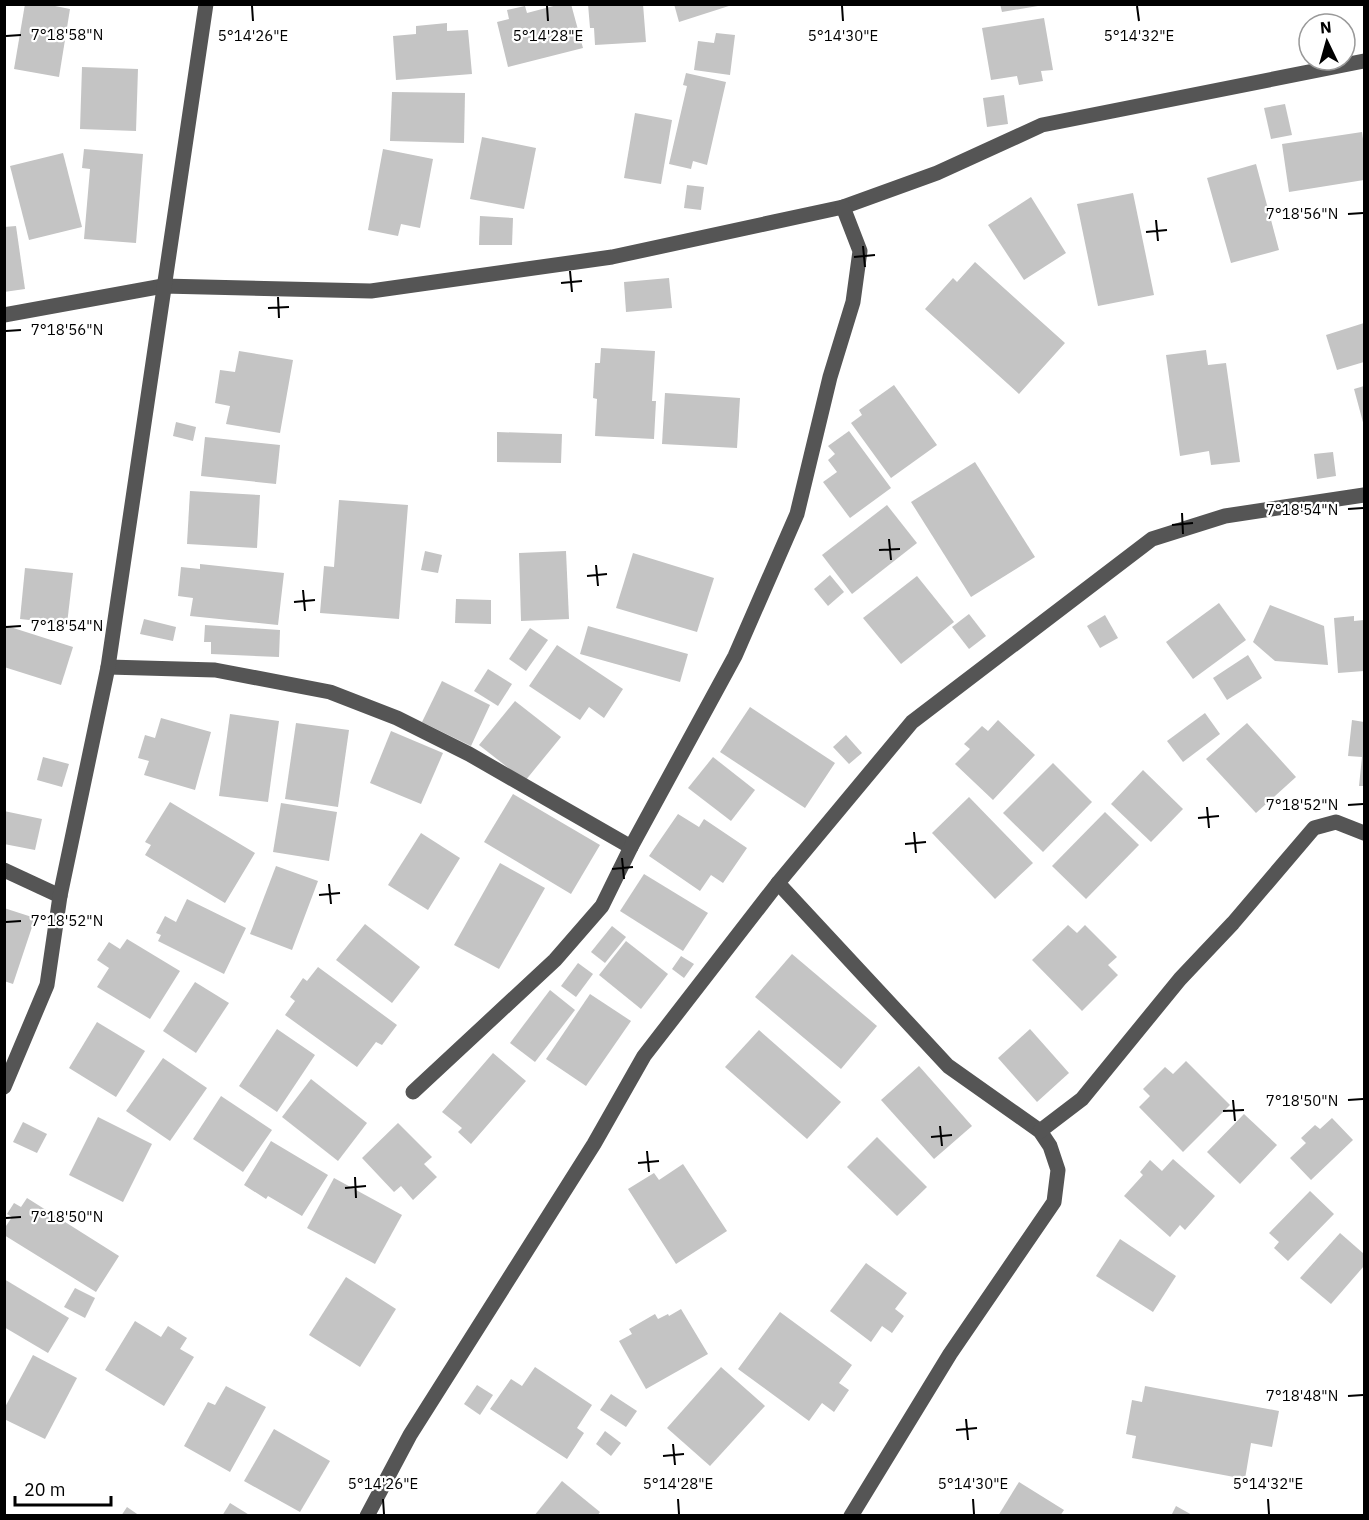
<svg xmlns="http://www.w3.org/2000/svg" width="1369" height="1520" font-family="'IBM Plex Sans',sans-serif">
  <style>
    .building { fill: #c4c4c4 }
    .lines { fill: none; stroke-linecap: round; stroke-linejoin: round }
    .minor { stroke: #555; stroke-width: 15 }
    .ticks { fill: none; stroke: #000; stroke-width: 2 }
    .ticks-label { font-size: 15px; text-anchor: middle; fill: #000; stroke: #fff; stroke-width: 4.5; stroke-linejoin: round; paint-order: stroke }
  </style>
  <rect width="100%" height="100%" fill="#fff"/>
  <g class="building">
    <path d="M25,4H45L70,9L59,77L14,69Z"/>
    <path d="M561,4H571L583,48L508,67L497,22L509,19L507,10L525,6L527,13Z"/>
    <path d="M588,4H643L646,42L595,45L594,28H590Z"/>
    <path d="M674,4H732V5L679,22Z"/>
    <path d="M1000,4H1038V6L1002,12Z"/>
    <path d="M1044,18L1053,70L1041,71L1043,81L1019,85L1017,76L991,80L982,28Z"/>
    <path d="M447,23V31L468,30L472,74L396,80L393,36L416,34V26Z"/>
    <path d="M716,33L735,35L730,75L694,70L698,41L714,43Z"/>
    <path d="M82,67L138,69L136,131L80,129Z"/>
    <path d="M686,73L726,82L707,165L693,161L691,169L669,164L687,86L683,85Z"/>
    <path d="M392,92L465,93L464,143L390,141Z"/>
    <path d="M1004,95L1008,124L987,127L983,98Z"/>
    <path d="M1285,104L1292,135L1271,139L1264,108Z"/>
    <path d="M635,113L672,120L661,184L624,178Z"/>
    <path d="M1362,132L1364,146V180L1289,192L1282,144Z"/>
    <path d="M482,137L536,148L524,209L470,199Z"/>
    <path d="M84,149L143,154L136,243L84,239L90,169L82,168Z"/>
    <path d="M383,149L433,159L420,228L401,224L398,236L368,230Z"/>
    <path d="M63,153L82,227L29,240L10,166Z"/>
    <path d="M1256,164L1279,250L1231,263L1207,178Z"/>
    <path d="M687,185L704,187L701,210L684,208Z"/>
    <path d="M1133,193L1154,295L1098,306L1077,204Z"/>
    <path d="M1031,197L1066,253L1024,280L988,225Z"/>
    <path d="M480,216L513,218L512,245H479Z"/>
    <path d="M16,226L25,289L4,292V227Z"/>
    <path d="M975,262L1065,343L1019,394L925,309L953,278L957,282Z"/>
    <path d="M669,278L672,308L626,312L624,282Z"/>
    <path d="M1364,323V362L1337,370L1326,335Z"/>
    <path d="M601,348L655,351L652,401H656L654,439L595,436L597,399L593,398L595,363H600Z"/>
    <path d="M1206,350L1208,365L1226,363L1240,462L1211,465L1209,451L1180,456L1166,355Z"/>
    <path d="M239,351L293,360L280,433L226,424L230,406L215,403L220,370L235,372Z"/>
    <path d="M894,385L937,445L891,478L851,423L862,415L859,410Z"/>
    <path d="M1364,386V426L1354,389Z"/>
    <path d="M665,393L740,398L737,448L662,444Z"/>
    <path d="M176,422L196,427L193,441L173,436Z"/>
    <path d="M849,431L891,488L850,518L823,482L837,472L828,460L835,454L828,446Z"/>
    <path d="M497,432L562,434L561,463L497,462Z"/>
    <path d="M205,437L280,445L276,484L201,476Z"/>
    <path d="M1333,452L1336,476L1317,479L1314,454Z"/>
    <path d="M975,462L1035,557L971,597L911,502Z"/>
    <path d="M190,491L260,495L257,548L187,544Z"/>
    <path d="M339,500L408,505L399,619L320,613L324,566L334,567Z"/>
    <path d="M887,505L917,543L852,594L822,555Z"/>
    <path d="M425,551L442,555L438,573L421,570Z"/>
    <path d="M566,551L569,619L521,621L519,553Z"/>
    <path d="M633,553L714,578L697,632L616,608Z"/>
    <path d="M200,564L284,573L278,625L190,616L193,598L178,596L181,567L200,569Z"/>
    <path d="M25,568L73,573L67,624L20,619Z"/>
    <path d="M830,575L844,592L828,606L814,589Z"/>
    <path d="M917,576L954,622L901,664L863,618Z"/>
    <path d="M456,599L491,600V624L455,623Z"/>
    <path d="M1219,603L1246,640L1193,679L1166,642Z"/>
    <path d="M1270,605L1324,626L1328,665L1275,661L1253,642Z"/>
    <path d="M969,614L986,636L969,649L952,627Z"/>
    <path d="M1105,615L1118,638L1100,648L1087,626Z"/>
    <path d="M1354,616V621L1364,620V671L1338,673L1334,618Z"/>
    <path d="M144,619L176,627L173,641L140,634Z"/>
    <path d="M4,625L73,647L61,685L4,667Z"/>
    <path d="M205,625L280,630L279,657L211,654V642H204Z"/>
    <path d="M588,626L688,654L680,682L580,654Z"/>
    <path d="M530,628L548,640L526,671L509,659Z"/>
    <path d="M557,645L623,689L604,718L589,707L580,720L529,686Z"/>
    <path d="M1248,655L1262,678L1227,700L1213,678Z"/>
    <path d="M488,669L512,684L498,706L474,691Z"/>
    <path d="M442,681L490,705L471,746L422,722Z"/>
    <path d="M515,701L561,737L525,781L479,745Z"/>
    <path d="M750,707L835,763L805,808L720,752Z"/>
    <path d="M1205,713L1220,734L1183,762L1167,741Z"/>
    <path d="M230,714L279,721L268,802L219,796Z"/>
    <path d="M161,718L211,732L195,790L144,775L149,761L138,758L145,735L155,738Z"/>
    <path d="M998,720L1035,755L993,800L955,764L970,749L964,744L982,726L988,731Z"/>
    <path d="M1352,720L1364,722V786H1359L1362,757L1348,756Z"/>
    <path d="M296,723L349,730L338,807L285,799Z"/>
    <path d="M1247,723L1296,777L1256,813L1206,759Z"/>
    <path d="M391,731L443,753L421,804L370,783Z"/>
    <path d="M846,735L862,753L849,764L833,747Z"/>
    <path d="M43,757L69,764L62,787L37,780Z"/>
    <path d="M713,757L755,790L731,821L688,788Z"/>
    <path d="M1053,763L1092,802L1043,852L1003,813Z"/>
    <path d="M1143,770L1183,809L1151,842L1111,804Z"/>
    <path d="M513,794L600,845L571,894L484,842Z"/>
    <path d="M969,797L1033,863L995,899L932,833Z"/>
    <path d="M170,802L255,853L225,903L145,855L151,845L145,842Z"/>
    <path d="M281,803L337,812L329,861L273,852Z"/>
    <path d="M4,811L42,819L35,850L4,844Z"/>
    <path d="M1105,812L1139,845L1086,899L1052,866Z"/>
    <path d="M678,814L699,827L704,819L747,848L723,883L711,875L700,891L649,856Z"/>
    <path d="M421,833L460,858L428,910L388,885Z"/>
    <path d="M500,863L545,888L499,969L454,945Z"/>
    <path d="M276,866L318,881L292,950L250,934Z"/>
    <path d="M644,874L708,913L683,951L620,911Z"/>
    <path d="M187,899L246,928L224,974L158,941L161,935L156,933L165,916L176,922Z"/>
    <path d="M4,908L35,918L13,984L4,981Z"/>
    <path d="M365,924L420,967L392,1003L336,960Z"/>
    <path d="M1068,925L1077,933L1085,925L1117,957L1108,965L1118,975L1082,1011L1032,960Z"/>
    <path d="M612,926L626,937L605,963L591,952Z"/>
    <path d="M127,939L180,971L150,1019L97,987L109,968L97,960L109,942L120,949Z"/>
    <path d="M626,941L668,974L641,1009L599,975Z"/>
    <path d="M792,954L877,1026L841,1069L755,997Z"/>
    <path d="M681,956L694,964L684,978L672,969Z"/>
    <path d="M578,963L593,974L576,997L561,986Z"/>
    <path d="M318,967L397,1025L382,1045L376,1042L357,1067L285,1015L295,1001L290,997L303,978L307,981Z"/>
    <path d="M195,982L229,1003L196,1053L163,1031Z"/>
    <path d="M550,990L575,1010L535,1062L510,1043Z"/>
    <path d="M590,994L631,1021L586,1086L546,1059Z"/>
    <path d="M97,1022L145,1051L116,1097L69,1068Z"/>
    <path d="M277,1029L315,1055L277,1112L239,1086Z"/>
    <path d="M1030,1029L1069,1073L1037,1102L998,1058Z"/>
    <path d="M759,1030L841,1102L807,1139L725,1067Z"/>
    <path d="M493,1053L526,1081L471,1144L458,1132L462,1128L442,1112Z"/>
    <path d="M163,1058L207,1088L170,1141L126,1111Z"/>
    <path d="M1186,1061L1230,1105L1183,1152L1139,1107L1150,1096L1143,1089L1165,1067L1173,1074Z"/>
    <path d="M919,1066L972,1126L934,1159L881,1100Z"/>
    <path d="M311,1079L367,1123L338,1161L282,1117Z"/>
    <path d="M221,1096L272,1130L243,1172L193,1139Z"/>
    <path d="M1244,1114L1277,1145L1240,1184L1207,1152Z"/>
    <path d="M98,1117L152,1144L123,1202L69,1175Z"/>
    <path d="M1332,1118L1353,1140L1311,1180L1290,1158L1306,1143L1301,1138L1315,1125L1320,1129Z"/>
    <path d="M23,1122L47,1134L37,1153L13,1142Z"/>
    <path d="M398,1123L432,1157L424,1164L437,1177L413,1200L401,1186L394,1192L362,1158Z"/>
    <path d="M877,1137L927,1187L897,1216L847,1167Z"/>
    <path d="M271,1141L328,1175L302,1216L268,1196L266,1199L244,1185Z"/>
    <path d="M1173,1159L1215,1196L1185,1230L1180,1225L1170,1237L1124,1196L1143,1175L1140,1172L1150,1160L1162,1171Z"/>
    <path d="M683,1164L727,1231L676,1264L628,1189L654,1173L659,1180Z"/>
    <path d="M334,1178L402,1215L375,1264L307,1228Z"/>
    <path d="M1310,1191L1334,1214L1288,1261L1274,1248L1279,1242L1269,1233Z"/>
    <path d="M27,1198L119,1256L96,1292L4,1235V1229L12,1217L7,1214L14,1203L21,1207Z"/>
    <path d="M1340,1233L1364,1254V1266L1331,1304L1300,1278Z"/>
    <path d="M1120,1239L1176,1276L1153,1312L1096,1276Z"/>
    <path d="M866,1263L907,1293L895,1309L904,1316L892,1333L882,1326L871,1342L830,1311Z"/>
    <path d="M346,1277L396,1309L360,1367L309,1335Z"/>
    <path d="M4,1279L69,1318L48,1353L4,1327Z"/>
    <path d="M75,1288L95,1298L85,1318L64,1307Z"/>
    <path d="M681,1309L708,1354L646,1389L619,1341L632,1334L629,1329L655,1314L658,1319L668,1314L669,1316Z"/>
    <path d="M780,1312L852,1365L839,1383L849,1390L834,1412L822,1403L809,1421L738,1369Z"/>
    <path d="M135,1321L161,1337L168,1326L187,1338L180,1349L194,1357L164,1406L105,1370Z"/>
    <path d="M33,1355L77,1378L45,1439L4,1419V1409Z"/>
    <path d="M535,1367L592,1405L577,1428L584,1433L567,1459L490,1409L511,1379L522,1386Z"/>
    <path d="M721,1367L765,1406L710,1466L667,1428Z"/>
    <path d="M477,1385L493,1395L480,1415L464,1404Z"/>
    <path d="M226,1386L266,1407L230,1472L184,1446L208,1402L215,1405Z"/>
    <path d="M1145,1386L1279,1411L1272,1447L1251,1443L1245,1479L1132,1458L1136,1436L1126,1434L1132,1400L1142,1402Z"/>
    <path d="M611,1394L637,1411L626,1427L600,1410Z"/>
    <path d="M274,1429L330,1461L300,1512L244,1481Z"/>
    <path d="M605,1431L621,1443L611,1456L596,1444Z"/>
    <path d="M562,1481L600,1512L597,1516H534Z"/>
    <path d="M1019,1482L1064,1510L1060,1516H998Z"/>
    <path d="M230,1503L251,1516H222Z"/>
    <path d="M1176,1506L1194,1516H1171Z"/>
    <path d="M127,1507L140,1516H121Z"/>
  </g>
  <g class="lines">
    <g class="minor">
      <path d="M4,315L163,286L371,291L612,257L843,207L937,173L1042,125L1364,61"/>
      <path d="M108,667L215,670L330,692L397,718L469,754L631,847"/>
      <path d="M4,870L60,896"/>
      <path d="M778,883L948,1066L1040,1131L1050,1146L1058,1170L1054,1202L950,1354L851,1516"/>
      <path d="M4,1087L47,985L60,896L108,667L206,4"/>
      <path d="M413,1092L555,960L602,906L631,847L735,656L797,514L830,377L853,302L860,251L843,207"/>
      <path d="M1040,1131L1082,1099L1180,979L1233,923L1314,828L1336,822L1364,833"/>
      <path d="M367,1516L410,1435L594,1144L644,1056L778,883L912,722L1152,539L1225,516L1364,495"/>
    </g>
  </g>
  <path class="ticks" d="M252,6L253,21M547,6L548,21M842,6L843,21M1137,6L1139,21M6,36L21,35M1348,214L1363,213M1156,220L1158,241M1146,232L1167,230M863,246L865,267M854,257L875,255M570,271L572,292M561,283L582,281M278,297L279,318M268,308L289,307M6,331L21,330M1348,509L1363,508M1182,513L1183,534M1172,525L1193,523M889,539L891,560M879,550L900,549M596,565L598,586M587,576L607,574M303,590L305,611M294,602L315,600M6,627L21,626M1348,805L1363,804M1207,807L1209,828M1198,818L1219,816M914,832L916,853M905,844L926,842M622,858L624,879M612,869L633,867M329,884L331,904M319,895L340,893M6,922L21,921M1233,1100L1235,1121M1348,1100L1363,1099M1223,1111L1244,1110M940,1126L942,1146M931,1137L952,1135M647,1151L649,1172M638,1163L659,1161M355,1177L356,1198M345,1188L366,1186M6,1218L21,1217M1348,1396L1363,1395M966,1419L968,1440M956,1430L977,1428M673,1444L675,1465M663,1456L684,1454M383,1499L384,1514M678,1499L679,1514M973,1499L974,1514M1268,1499L1269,1514"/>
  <g class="ticks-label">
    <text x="67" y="40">7°18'58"N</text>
    <text x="253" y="41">5°14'26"E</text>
    <text x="548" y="41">5°14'28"E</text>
    <text x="843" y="41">5°14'30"E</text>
    <text x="1139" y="41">5°14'32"E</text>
    <text x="1302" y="219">7°18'56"N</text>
    <text x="67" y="335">7°18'56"N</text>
    <text x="1302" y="515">7°18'54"N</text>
    <text x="67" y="631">7°18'54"N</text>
    <text x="1302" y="810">7°18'52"N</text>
    <text x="67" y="926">7°18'52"N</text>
    <text x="1302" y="1106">7°18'50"N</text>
    <text x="67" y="1222">7°18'50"N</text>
    <text x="1302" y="1401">7°18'48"N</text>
    <text x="383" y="1489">5°14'26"E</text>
    <text x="678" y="1489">5°14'28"E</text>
    <text x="973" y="1489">5°14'30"E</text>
    <text x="1268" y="1489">5°14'32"E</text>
  </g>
  <rect width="1369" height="1520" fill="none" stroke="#000000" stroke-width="12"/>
  <g transform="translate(1327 42) rotate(355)"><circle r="28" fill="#ffffff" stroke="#999999" stroke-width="1.5"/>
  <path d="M0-4.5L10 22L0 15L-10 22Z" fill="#000000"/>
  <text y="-9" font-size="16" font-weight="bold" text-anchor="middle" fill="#000000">N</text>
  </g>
  <path d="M15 1496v9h96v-9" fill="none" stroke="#000000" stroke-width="3"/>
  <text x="24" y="1496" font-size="18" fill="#000000" stroke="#ffffff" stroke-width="4.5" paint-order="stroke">20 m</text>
</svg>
